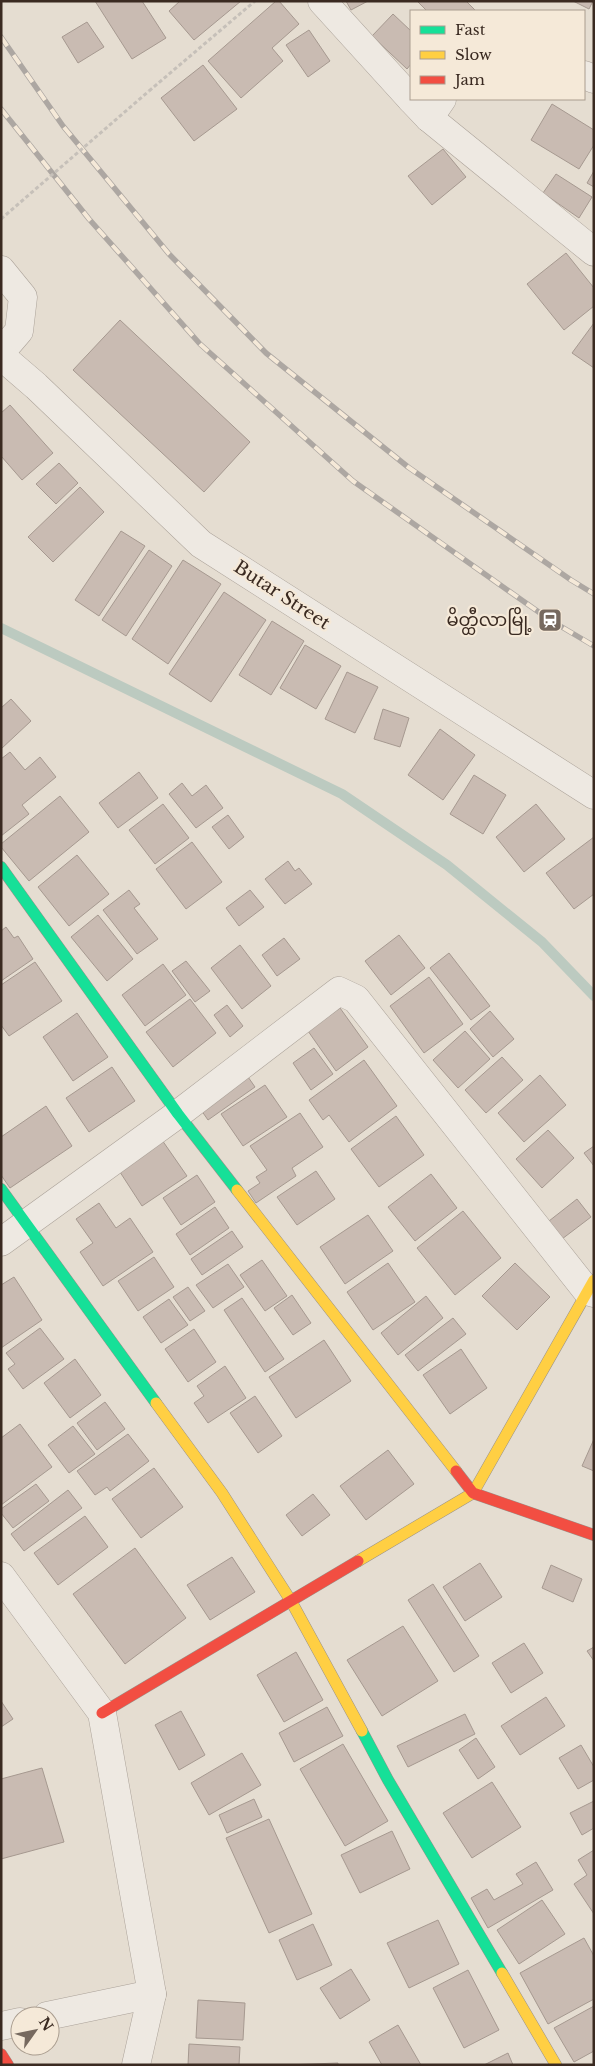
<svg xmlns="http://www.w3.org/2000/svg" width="595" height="2066" font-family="'Libre Baskerville','Noto Sans Myanmar',serif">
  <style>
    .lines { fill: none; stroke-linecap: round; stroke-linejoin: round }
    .stream { stroke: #bccac0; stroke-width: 10 }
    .building { fill: #c9bbb2; stroke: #a69990 }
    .street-casing { stroke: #aba299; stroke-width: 29 }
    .fast-casing { stroke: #9a928a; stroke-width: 12 }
    .slow-casing { stroke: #9a928a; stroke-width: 12 }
    .jam-casing { stroke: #9a928a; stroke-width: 12 }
    .path { stroke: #c6c0b9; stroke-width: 3; stroke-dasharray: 4 2.5; stroke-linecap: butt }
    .street { stroke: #eee9e2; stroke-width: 28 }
    .fast { stroke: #16e098; stroke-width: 11 }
    .slow { stroke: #ffcf43; stroke-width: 11 }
    .jam { stroke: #f24e42; stroke-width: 11 }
    .rail-casing { stroke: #ada7a2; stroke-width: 5.5 }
    .rail { stroke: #f5e9d8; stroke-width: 4; stroke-dasharray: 11; stroke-linecap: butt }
    .path-bridge { stroke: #c6c0b9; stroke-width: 3; stroke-dasharray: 4 2.5; stroke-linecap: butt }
    .labels { text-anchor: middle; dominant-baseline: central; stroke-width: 4.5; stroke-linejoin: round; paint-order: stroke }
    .street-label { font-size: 18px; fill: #3a2a21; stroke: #f5e9d8 }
    .poi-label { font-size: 18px; fill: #3a2a21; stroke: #f5e9d8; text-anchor: end }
  </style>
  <rect width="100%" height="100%" fill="#e5ddd1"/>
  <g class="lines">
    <path class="stream" d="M1,628L342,794L447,865L542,942L594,996"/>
  </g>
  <g class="building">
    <path d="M95,1H142L166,38L132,59Z"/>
    <path d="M180,1H241L194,40L169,11Z"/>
    <path d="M276,1H279L299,24L272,48L283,61L241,98L208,61Z"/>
    <path d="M346,1H368L351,10Z"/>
    <path d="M417,1H466L476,11H427Z"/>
    <path d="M573,1H593L589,9Z"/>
    <path d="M393,14L411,31V64L407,69L372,36Z"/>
    <path d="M87,22L104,47L78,63L62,37Z"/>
    <path d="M309,30L330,61L308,77L286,45Z"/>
    <path d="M203,65L237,109L194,141L161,98Z"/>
    <path d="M552,104L594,130V145L579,169L531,140Z"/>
    <path d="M443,149L466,177L432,205L408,176Z"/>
    <path d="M594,171V187L587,183Z"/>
    <path d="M556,174L592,197L579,218L543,193Z"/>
    <path d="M566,253L594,288V306L564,330L527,284Z"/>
    <path d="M120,320L250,442L204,492L73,370Z"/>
    <path d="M594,323V368L572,353Z"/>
    <path d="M10,405L53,453L22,480L1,456V413Z"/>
    <path d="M59,463L78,483L56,504L36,484Z"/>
    <path d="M80,487L104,512L53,562L28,537Z"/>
    <path d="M121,531L145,546L99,616L75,600Z"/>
    <path d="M149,550L172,566L126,636L102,620Z"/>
    <path d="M183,560L221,584L168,664L132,639Z"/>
    <path d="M224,592L266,620L211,702L169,674Z"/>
    <path d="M272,621L304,641L271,695L239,675Z"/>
    <path d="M305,645L341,666L316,709L280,688Z"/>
    <path d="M347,672L378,687L355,733L325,719Z"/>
    <path d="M11,699L31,721L1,749V708Z"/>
    <path d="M383,709L409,718L400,747L374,739Z"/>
    <path d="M440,729L475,755L443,800L408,775Z"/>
    <path d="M10,752L25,770L40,757L56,777L22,805L29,814L1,836V759Z"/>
    <path d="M139,772L158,798L118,828L99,803Z"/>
    <path d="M474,775L506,795L483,834L450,814Z"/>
    <path d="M182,783L192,796L206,785L223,808L196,828L169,794Z"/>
    <path d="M60,796L89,832L29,881L1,847V844Z"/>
    <path d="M163,804L189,838L155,864L129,830Z"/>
    <path d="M536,804L565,839L524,872L496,837Z"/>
    <path d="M228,815L244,837L229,849L212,827Z"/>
    <path d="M594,837V894L574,909L546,873Z"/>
    <path d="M192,842L222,882L186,909L156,869Z"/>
    <path d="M77,855L109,894L69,926L38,887Z"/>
    <path d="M288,861L295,871L299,868L312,884L285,904L265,879Z"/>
    <path d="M129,890L140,904L134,908L158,939L137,954L103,910Z"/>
    <path d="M250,890L264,907L239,926L226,908Z"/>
    <path d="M98,915L133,959L107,981L71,937Z"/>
    <path d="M6,927L14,938L18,936L33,959L1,981V931Z"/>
    <path d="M399,935L425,968L391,995L365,961Z"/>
    <path d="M284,938L300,959L277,976L262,955Z"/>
    <path d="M240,945L271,986L242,1009L211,968Z"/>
    <path d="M449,953L490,1006L471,1020L430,968Z"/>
    <path d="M186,961L210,991L195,1002L172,971Z"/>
    <path d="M35,962L62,1001L9,1036L1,1025V985Z"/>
    <path d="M163,964L186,995L145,1026L122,995Z"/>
    <path d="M429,977L463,1024L424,1053L390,1006Z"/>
    <path d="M190,999L216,1033L173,1067L146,1032Z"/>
    <path d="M227,1005L243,1026L230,1037L214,1015Z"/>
    <path d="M340,1008L368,1047L336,1071L308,1031Z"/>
    <path d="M490,1011L514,1039L493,1057L470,1029Z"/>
    <path d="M77,1013L108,1057L73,1081L43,1037Z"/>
    <path d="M465,1031L490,1059L458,1088L433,1060Z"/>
    <path d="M314,1048L333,1074L311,1090L293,1063Z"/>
    <path d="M502,1057L523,1080L486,1113L465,1090Z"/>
    <path d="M364,1060L397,1106L349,1142L329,1115L323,1120L309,1100Z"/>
    <path d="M112,1067L135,1101L89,1132L66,1098Z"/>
    <path d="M246,1074L255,1087L208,1120L199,1107Z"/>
    <path d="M540,1075L566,1105L524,1142L498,1113Z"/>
    <path d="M265,1085L287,1117L243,1146L221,1114Z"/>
    <path d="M46,1106L72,1146L10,1188L1,1175V1137Z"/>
    <path d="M300,1113L323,1147L292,1168L296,1176L256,1203L248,1191L260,1183L256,1177L267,1170L250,1146Z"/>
    <path d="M396,1116L424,1155L379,1187L351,1149Z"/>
    <path d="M548,1130L574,1158L542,1188L516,1159Z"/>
    <path d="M162,1140L187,1176L142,1206L118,1169Z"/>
    <path d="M594,1146V1166L584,1153Z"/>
    <path d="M316,1171L335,1199L297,1225L277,1197Z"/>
    <path d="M431,1174L457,1208L415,1241L388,1207Z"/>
    <path d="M197,1175L215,1202L181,1225L163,1198Z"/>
    <path d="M577,1199L591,1217L562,1239L549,1221Z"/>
    <path d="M99,1203L116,1228L130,1218L153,1252L103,1286L80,1252L93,1243L76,1219Z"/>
    <path d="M215,1207L229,1228L190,1255L176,1234Z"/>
    <path d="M463,1211L501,1258L455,1295L417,1248Z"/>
    <path d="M368,1215L393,1251L345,1284L320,1247Z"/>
    <path d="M232,1231L243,1247L202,1275L191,1259Z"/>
    <path d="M154,1257L174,1287L138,1311L118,1281Z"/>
    <path d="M262,1260L287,1296L265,1311L240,1275Z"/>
    <path d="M388,1263L415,1302L373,1330L347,1292Z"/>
    <path d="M515,1263L550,1297L517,1330L482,1296Z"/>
    <path d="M228,1264L244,1287L213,1308L196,1285Z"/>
    <path d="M14,1277L42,1320L1,1348V1285Z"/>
    <path d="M188,1287L205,1311L190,1321L173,1297Z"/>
    <path d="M292,1295L311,1323L293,1335L274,1308Z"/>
    <path d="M426,1296L443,1318L398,1355L381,1333Z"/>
    <path d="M242,1298L284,1359L265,1372L224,1310Z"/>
    <path d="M169,1299L188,1325L161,1343L143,1317Z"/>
    <path d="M453,1318L466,1334L418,1371L405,1355Z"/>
    <path d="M40,1328L64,1359L23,1389L8,1369L15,1364L6,1353Z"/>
    <path d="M194,1329L216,1362L188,1382L165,1349Z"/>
    <path d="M324,1340L351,1381L296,1418L269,1377Z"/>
    <path d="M461,1349L487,1388L450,1414L423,1375Z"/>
    <path d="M75,1359L101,1395L70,1418L44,1383Z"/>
    <path d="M225,1366L246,1398L208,1423L194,1403L204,1396L197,1386Z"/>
    <path d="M255,1396L282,1436L258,1453L230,1413Z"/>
    <path d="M105,1402L125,1429L97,1450L77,1423Z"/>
    <path d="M20,1424L52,1467L1,1505V1438Z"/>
    <path d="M73,1426L95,1454L69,1473L48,1445Z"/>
    <path d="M128,1434L149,1461L110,1491L107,1487L95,1495L77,1471Z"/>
    <path d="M594,1439V1471L582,1466Z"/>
    <path d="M388,1450L414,1484L366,1520L340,1486Z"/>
    <path d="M154,1468L183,1507L141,1538L112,1499Z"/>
    <path d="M36,1484L49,1501L13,1528L1,1513V1509Z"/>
    <path d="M68,1490L82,1508L24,1551L11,1534Z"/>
    <path d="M313,1494L330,1515L302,1536L286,1515Z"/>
    <path d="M85,1516L108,1547L58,1585L34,1553Z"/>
    <path d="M135,1548L186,1618L125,1664L73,1594Z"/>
    <path d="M232,1557L255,1592L210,1620L187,1585Z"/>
    <path d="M480,1563L502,1597L465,1621L443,1587Z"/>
    <path d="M551,1565L582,1579L573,1602L542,1588Z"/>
    <path d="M433,1584L479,1656L454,1672L408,1600Z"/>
    <path d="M403,1626L438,1681L382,1716L347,1660Z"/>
    <path d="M524,1643L543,1673L511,1693L492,1663Z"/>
    <path d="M594,1647V1661L587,1651Z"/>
    <path d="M296,1652L323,1700L284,1722L257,1675Z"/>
    <path d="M546,1697L565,1726L520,1755L501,1726Z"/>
    <path d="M1,1701L13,1719L1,1727Z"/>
    <path d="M327,1707L343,1736L294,1762L279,1733Z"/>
    <path d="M181,1711L205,1755L179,1770L155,1725Z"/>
    <path d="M465,1714L475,1734L408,1767L397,1746Z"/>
    <path d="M476,1738L495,1767L478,1779L459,1750Z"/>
    <path d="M343,1744L388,1821L345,1846L300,1769Z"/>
    <path d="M581,1745L594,1767V1780L578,1789L559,1758Z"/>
    <path d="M242,1753L261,1785L209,1815L191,1783Z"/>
    <path d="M42,1768L64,1842L1,1859V1779Z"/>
    <path d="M492,1782L521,1827L472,1858L443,1813Z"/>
    <path d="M254,1799L262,1817L227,1833L219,1815Z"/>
    <path d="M594,1801V1828L582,1835L570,1813Z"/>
    <path d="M269,1819L312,1914L269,1933L226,1838Z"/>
    <path d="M392,1831L410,1869L360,1893L341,1855Z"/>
    <path d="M594,1850V1914L574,1884L587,1875L578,1860Z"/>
    <path d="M536,1862L553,1890L488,1928L471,1898L487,1889L494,1900L523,1884L516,1874Z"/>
    <path d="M542,1900L565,1934L519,1964L497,1930Z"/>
    <path d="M438,1920L459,1964L409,1988L387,1943Z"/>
    <path d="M313,1924L332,1965L297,1980L279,1940Z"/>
    <path d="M584,1938L594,1956V1999L548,2024L520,1973Z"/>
    <path d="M351,1969L370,2000L340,2019L320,1988Z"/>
    <path d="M468,1970L499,2030L464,2048L433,1988Z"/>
    <path d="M198,2000L245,2003L243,2040L196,2038Z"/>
    <path d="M594,2006V2051L574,2062L554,2028Z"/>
    <path d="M398,2025L421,2065H382L369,2042Z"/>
    <path d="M189,2044L240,2047L239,2065H188Z"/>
    <path d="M508,2053L513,2065H484Z"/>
    <path d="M338,2063V2065H286Z"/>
  </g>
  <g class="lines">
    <g class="street-casing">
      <g id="street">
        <path d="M322,1L411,99"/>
        <path d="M584,75L594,79"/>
        <path d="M411,99L429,118L594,252"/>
        <path d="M429,118L442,99"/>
        <path d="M1,270L23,297L19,331L1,352"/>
        <path d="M1,356L36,386L201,544L594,795"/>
        <path d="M1,1242L178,1114L339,991L356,999L587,1291L594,1293"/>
        <path d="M1,1576L102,1713L152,1994L136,2065"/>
        <path d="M47,2016L152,1994"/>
        <path d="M1,2026L20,2022"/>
      </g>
    </g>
    <g class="fast-casing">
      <g id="fast">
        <path d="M1,867L178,1114L237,1190"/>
        <path d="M1,1189L156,1403"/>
        <path d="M362,1731L388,1780L502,1973"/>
      </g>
    </g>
    <g class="slow-casing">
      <g id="slow">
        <path d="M237,1190L456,1471"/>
        <path d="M156,1403L222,1493L291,1601L362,1731"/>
        <path d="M358,1561L473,1493L594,1280"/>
        <path d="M502,1973L556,2065"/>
      </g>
    </g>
    <g class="jam-casing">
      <g id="jam">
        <path d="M456,1471L473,1493L594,1535"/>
        <path d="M102,1713L358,1561"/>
        <path d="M1,2054L8,2065"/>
      </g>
    </g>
    <path class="path" d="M149,91L255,1"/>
    <use href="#street" class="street"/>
    <use href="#fast" class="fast"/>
    <use href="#slow" class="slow"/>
    <use href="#jam" class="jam"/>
    <g class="rail-casing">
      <g id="rail">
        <path d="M1,37L63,126L169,254L266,353L408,467L571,580L594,594"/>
        <path d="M1,109L89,219L200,344L353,481L550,620L594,646"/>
      </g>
    </g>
    <use href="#rail" class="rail"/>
    <path class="path-bridge" d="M1,219L149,91"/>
  </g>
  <defs>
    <g id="station-square" transform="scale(1.25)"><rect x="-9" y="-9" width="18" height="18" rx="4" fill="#76695f" stroke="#f5e9d8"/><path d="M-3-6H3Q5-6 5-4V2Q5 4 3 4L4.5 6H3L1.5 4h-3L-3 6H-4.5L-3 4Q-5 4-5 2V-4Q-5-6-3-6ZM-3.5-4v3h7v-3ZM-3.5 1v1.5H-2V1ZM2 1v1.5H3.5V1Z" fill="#fff"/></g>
  </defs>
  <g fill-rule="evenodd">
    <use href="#station-square" x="550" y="620"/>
  </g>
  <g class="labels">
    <g class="street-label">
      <text transform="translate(282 595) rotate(33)">Butar Street</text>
    </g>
    <g class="poi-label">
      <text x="532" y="620">မိတ္ထီလာမြို့</text>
    </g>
  </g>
  <rect width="595" height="2066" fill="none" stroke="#3a2a21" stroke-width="5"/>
  <rect x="410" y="10" width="175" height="90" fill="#f5e9d8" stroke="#aa9d8f"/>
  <rect x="420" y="26" width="25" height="8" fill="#16e098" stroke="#aa9d8f"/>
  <text x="455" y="35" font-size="15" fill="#3a2a21">Fast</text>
  <rect x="420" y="51" width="25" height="8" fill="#ffcf43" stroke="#aa9d8f"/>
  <text x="455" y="60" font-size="15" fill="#3a2a21">Slow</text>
  <rect x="420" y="76" width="25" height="8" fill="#f24e42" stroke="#aa9d8f"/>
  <text x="455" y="85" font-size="15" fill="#3a2a21">Jam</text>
  <g transform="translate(35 2031) rotate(57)"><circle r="24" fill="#f5e9d8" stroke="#aa9d8f"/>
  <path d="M0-4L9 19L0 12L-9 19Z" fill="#76695f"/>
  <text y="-8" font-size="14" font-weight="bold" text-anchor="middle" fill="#3a2a21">N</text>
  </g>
</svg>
